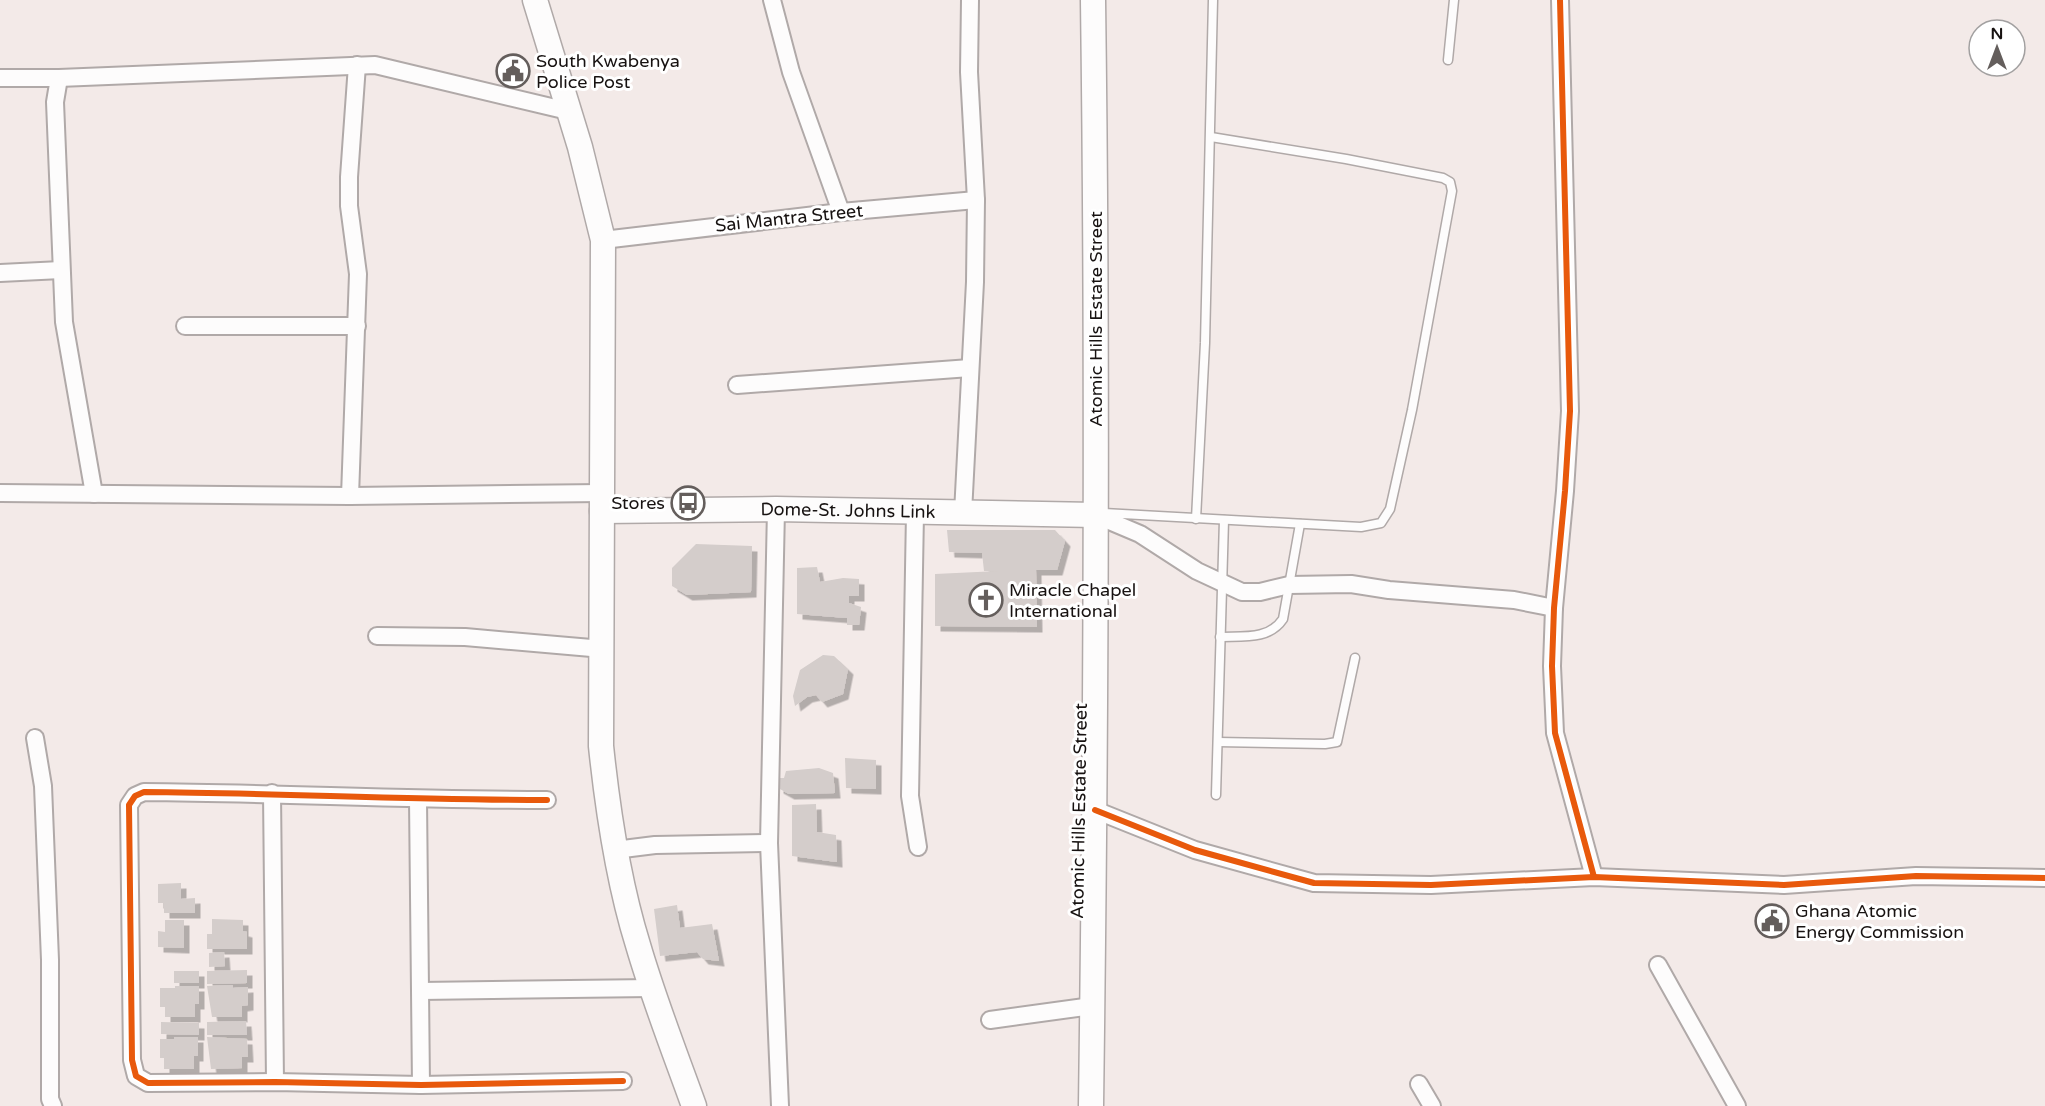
<svg xmlns="http://www.w3.org/2000/svg" width="2045" height="1106" font-family="'Varela Round',sans-serif">
  <style>
    .building { fill: #d4cdcb; filter: url(#shadow) }
    .lines { fill: none; stroke-linecap: round; stroke-linejoin: round }
    .lane-casing { stroke: #b0a9a8; stroke-width: 11 }
    .street-casing { stroke: #b0a9a8; stroke-width: 20 }
    .secondary-casing { stroke: #b0a9a8; stroke-width: 27 }
    .lane { stroke: #fdfcfc; stroke-width: 8 }
    .street { stroke: #fdfcfc; stroke-width: 16 }
    .secondary { stroke: #fdfcfc; stroke-width: 24 }
    .cycleway-casing { stroke: #fff; stroke-width: 10 }
    .cycleway { stroke: #e8590c; stroke-width: 6 }
    .labels { text-anchor: middle; dominant-baseline: central; stroke-width: 6; stroke-linejoin: round; paint-order: stroke }
    .poi-label { font-size: 18px; fill: #171211; stroke: #fff; text-anchor: start }
    .street-label { font-size: 18px; fill: #171211; stroke: #fff }
  </style>
  <defs>
    <filter id="shadow"><feDropShadow dx="5.5" dy="5.5" stdDeviation="0" flood-color="#0004"/></filter>
  </defs>
  <rect width="100%" height="100%" fill="#f3eae8"/>
  <g class="building">
    <path d="M947,530H1055L1065,541L1057,570H1036L1037,627L935,626V574L998,571H984L982,553L949,552Z"/>
    <path d="M696,544L752,546L751,592L687,595L672,586V568Z"/>
    <path d="M817,567L820,582L843,578L859,579V596H849V603L861,607L859,625H847V618L797,614V568Z"/>
    <path d="M823,655L834,656L848,669L843,694L822,702L816,695L807,697L795,706L793,696L800,670Z"/>
    <path d="M845,758L876,760V789L846,788Z"/>
    <path d="M819,768L833,773L835,793L789,794L778,788V778H784L786,771Z"/>
    <path d="M816,804L817,832L836,835L837,862L792,856V805Z"/>
    <path d="M181,883V899L195,898V913H164V903H158V884Z"/>
    <path d="M677,905L680,928L712,924L719,961L703,959L697,952L660,956L654,909Z"/>
    <path d="M212,919L243,920V931L247,932V949H207V934H212Z"/>
    <path d="M165,920H184V948L158,947V931L165,932Z"/>
    <path d="M224,952L225,966L209,967V953Z"/>
    <path d="M247,970V983L207,984V971Z"/>
    <rect x="174" y="971" width="25" height="12"/>
    <path d="M233,985V988L248,987V1005L242,1006V1017H212L207,986Z"/>
    <path d="M175,986H199V1004H195V1017H165V1007H160V988H175Z"/>
    <path d="M246,1021L247,1035H207V1022Z"/>
    <path d="M161,1022L199,1023V1035L161,1034Z"/>
    <path d="M174,1037H198V1056H194V1069H164V1058H160V1039H174Z"/>
    <path d="M207,1037L247,1039L248,1057H242V1068L211,1069Z"/>
  </g>
  <g class="lines">
    <g class="lane-casing">
      <g id="lane">
        <path d="M1448,60L1454,0"/>
        <path d="M1104,513L1361,527L1381,523L1390,509L1412,410L1452,191L1450,182L1443,178L1346,159L1211,137"/>
        <path d="M1196,519L1205,343L1213,0"/>
        <path d="M1220,637C1243,636 1269,640 1283,619L1300,524"/>
        <path d="M1218,742L1325,744L1337,742L1355,658"/>
        <path d="M1216,795L1224,520"/>
      </g>
    </g>
    <g class="street-casing">
      <g id="street">
        <path d="M772,0L791,72L841,212"/>
        <path d="M1560,0L1570,411L1565,491L1554,608L1552,666L1555,733L1594,877"/>
        <path d="M0,78H59L375,65L568,111"/>
        <path d="M59,78L55,102L64,322L94,494"/>
        <path d="M603,240L841,212L976,200"/>
        <path d="M0,273L61,270"/>
        <path d="M185,326H357"/>
        <path d="M737,385L970,368"/>
        <path d="M0,493L350,496L602,493"/>
        <path d="M350,496L358,274L349,206V177L357,65"/>
        <path d="M776,509L769,843L780,1106"/>
        <path d="M915,513L910,796L918,847"/>
        <path d="M963,513L975,282L976,200L969,72L970,0"/>
        <path d="M1095,515L1140,534L1197,571L1242,592H1260L1289,585L1351,584L1389,590L1514,600L1554,608"/>
        <path d="M377,636L465,637L603,649"/>
        <path d="M35,738L43,786L50,960V1099L53,1106"/>
        <path d="M272,793L275,1082"/>
        <path d="M418,800L421,1085"/>
        <path d="M547,800C412,800 279,793 144,792L135,796L129,805L132,1060L136,1076L148,1083L275,1082L421,1085L623,1081"/>
        <path d="M1095,810L1195,850L1314,883L1431,885L1594,877L1784,885L1916,876L2045,878"/>
        <path d="M615,850L655,845L769,843"/>
        <path d="M1658,965L1737,1106"/>
        <path d="M421,991L652,988"/>
        <path d="M990,1020L1092,1006"/>
        <path d="M1419,1084L1432,1106"/>
      </g>
    </g>
    <g class="secondary-casing">
      <g id="secondary">
        <path d="M535,0L580,147L603,240L601,746C608,813 618,881 638,945C654,1000 675,1053 694,1106"/>
        <path id="s1" d="M602,511L776,509L1095,515"/>
        <path d="M1091,1106C1096,737 1098,369 1093,0"/>
      </g>
    </g>
    <use href="#lane" class="lane"/>
    <use href="#street" class="street"/>
    <use href="#secondary" class="secondary"/>
    <g class="cycleway-casing">
      <g id="cycleway">
        <path d="M1560,0L1570,411L1565,491L1554,608L1552,666L1555,733L1594,877"/>
        <path d="M547,800C412,800 279,793 144,792L135,796L129,805L132,1060L136,1076L148,1083L275,1082L421,1085L623,1081"/>
        <path d="M1095,810L1195,850L1314,883L1431,885L1594,877L1784,885L1916,876L2045,878"/>
      </g>
    </g>
    <use href="#cycleway" class="cycleway"/>
  </g>
  <defs>
    <g id="civic-ring" transform="scale(1.725)"><circle r="9.5" fill="#fff" stroke="#645e5c" stroke-width="1.5"/><path d="M-.6-6.5H3V-4.5H.6V-3L4-1V1h2V6H-6V1h2V-1L-.6-3ZM-1.2 2.5V6h2.4V2.5Z" fill="#645e5c"/></g>
    <g id="bus-ring" transform="scale(1.725)"><circle r="9.5" fill="#fff" stroke="#645e5c" stroke-width="1.5"/><path d="M-5-6H5V4H4V6H2V4H-2V6H-4V4H-5ZM-3.5-4V0h7V-4ZM-3.5 1.2v1.5H-2V1.2ZM2 1.2v1.5H3.5V1.2Z" fill="#645e5c"/></g>
    <g id="church-ring" transform="scale(1.725)"><circle r="9.5" fill="#fff" stroke="#645e5c" stroke-width="1.5"/><path d="M-1.2-6h2.4v3.5h3.3v2.4h-3.3V6h-2.4V-.1h-3.3v-2.4h3.3Z" fill="#645e5c"/></g>
  </defs>
  <g fill-rule="evenodd">
    <use href="#civic-ring" x="513" y="71"/>
    <use href="#bus-ring" x="688" y="503"/>
    <use href="#church-ring" x="986" y="600"/>
    <use href="#civic-ring" x="1772" y="921"/>
  </g>
  <g class="labels">
    <g class="poi-label">
      <text x="536" y="61">South Kwabenya<tspan x="536" dy="21">Police Post</tspan></text>
      <text x="665" y="503" text-anchor="end">Stores</text>
      <text x="1009" y="590">Miracle Chapel<tspan x="1009" dy="21">International</tspan></text>
      <text x="1795" y="911">Ghana Atomic<tspan x="1795" dy="21">Energy Commission</tspan></text>
    </g>
    <g class="street-label">
      <text transform="translate(789 218) rotate(-6)">Sai Mantra Street</text>
      <text transform="translate(1096 319) rotate(-90)">Atomic Hills Estate Street</text>
      <text stroke="none"><textPath href="#s1" startOffset="246">Dome-St. Johns Link</textPath></text>
      <text transform="translate(1079 811) rotate(-89)">Atomic Hills Estate Street</text>
    </g>
  </g>
  <g transform="translate(1997 48)"><circle r="28" fill="#ffffff" stroke="#a2a0a0" stroke-width="1.5"/>
  <path d="M0-4.5L10 22L0 15L-10 22Z" fill="#645e5c"/>
  <text y="-9" font-size="16" font-weight="bold" text-anchor="middle" fill="#171211">N</text>
  </g>
</svg>
